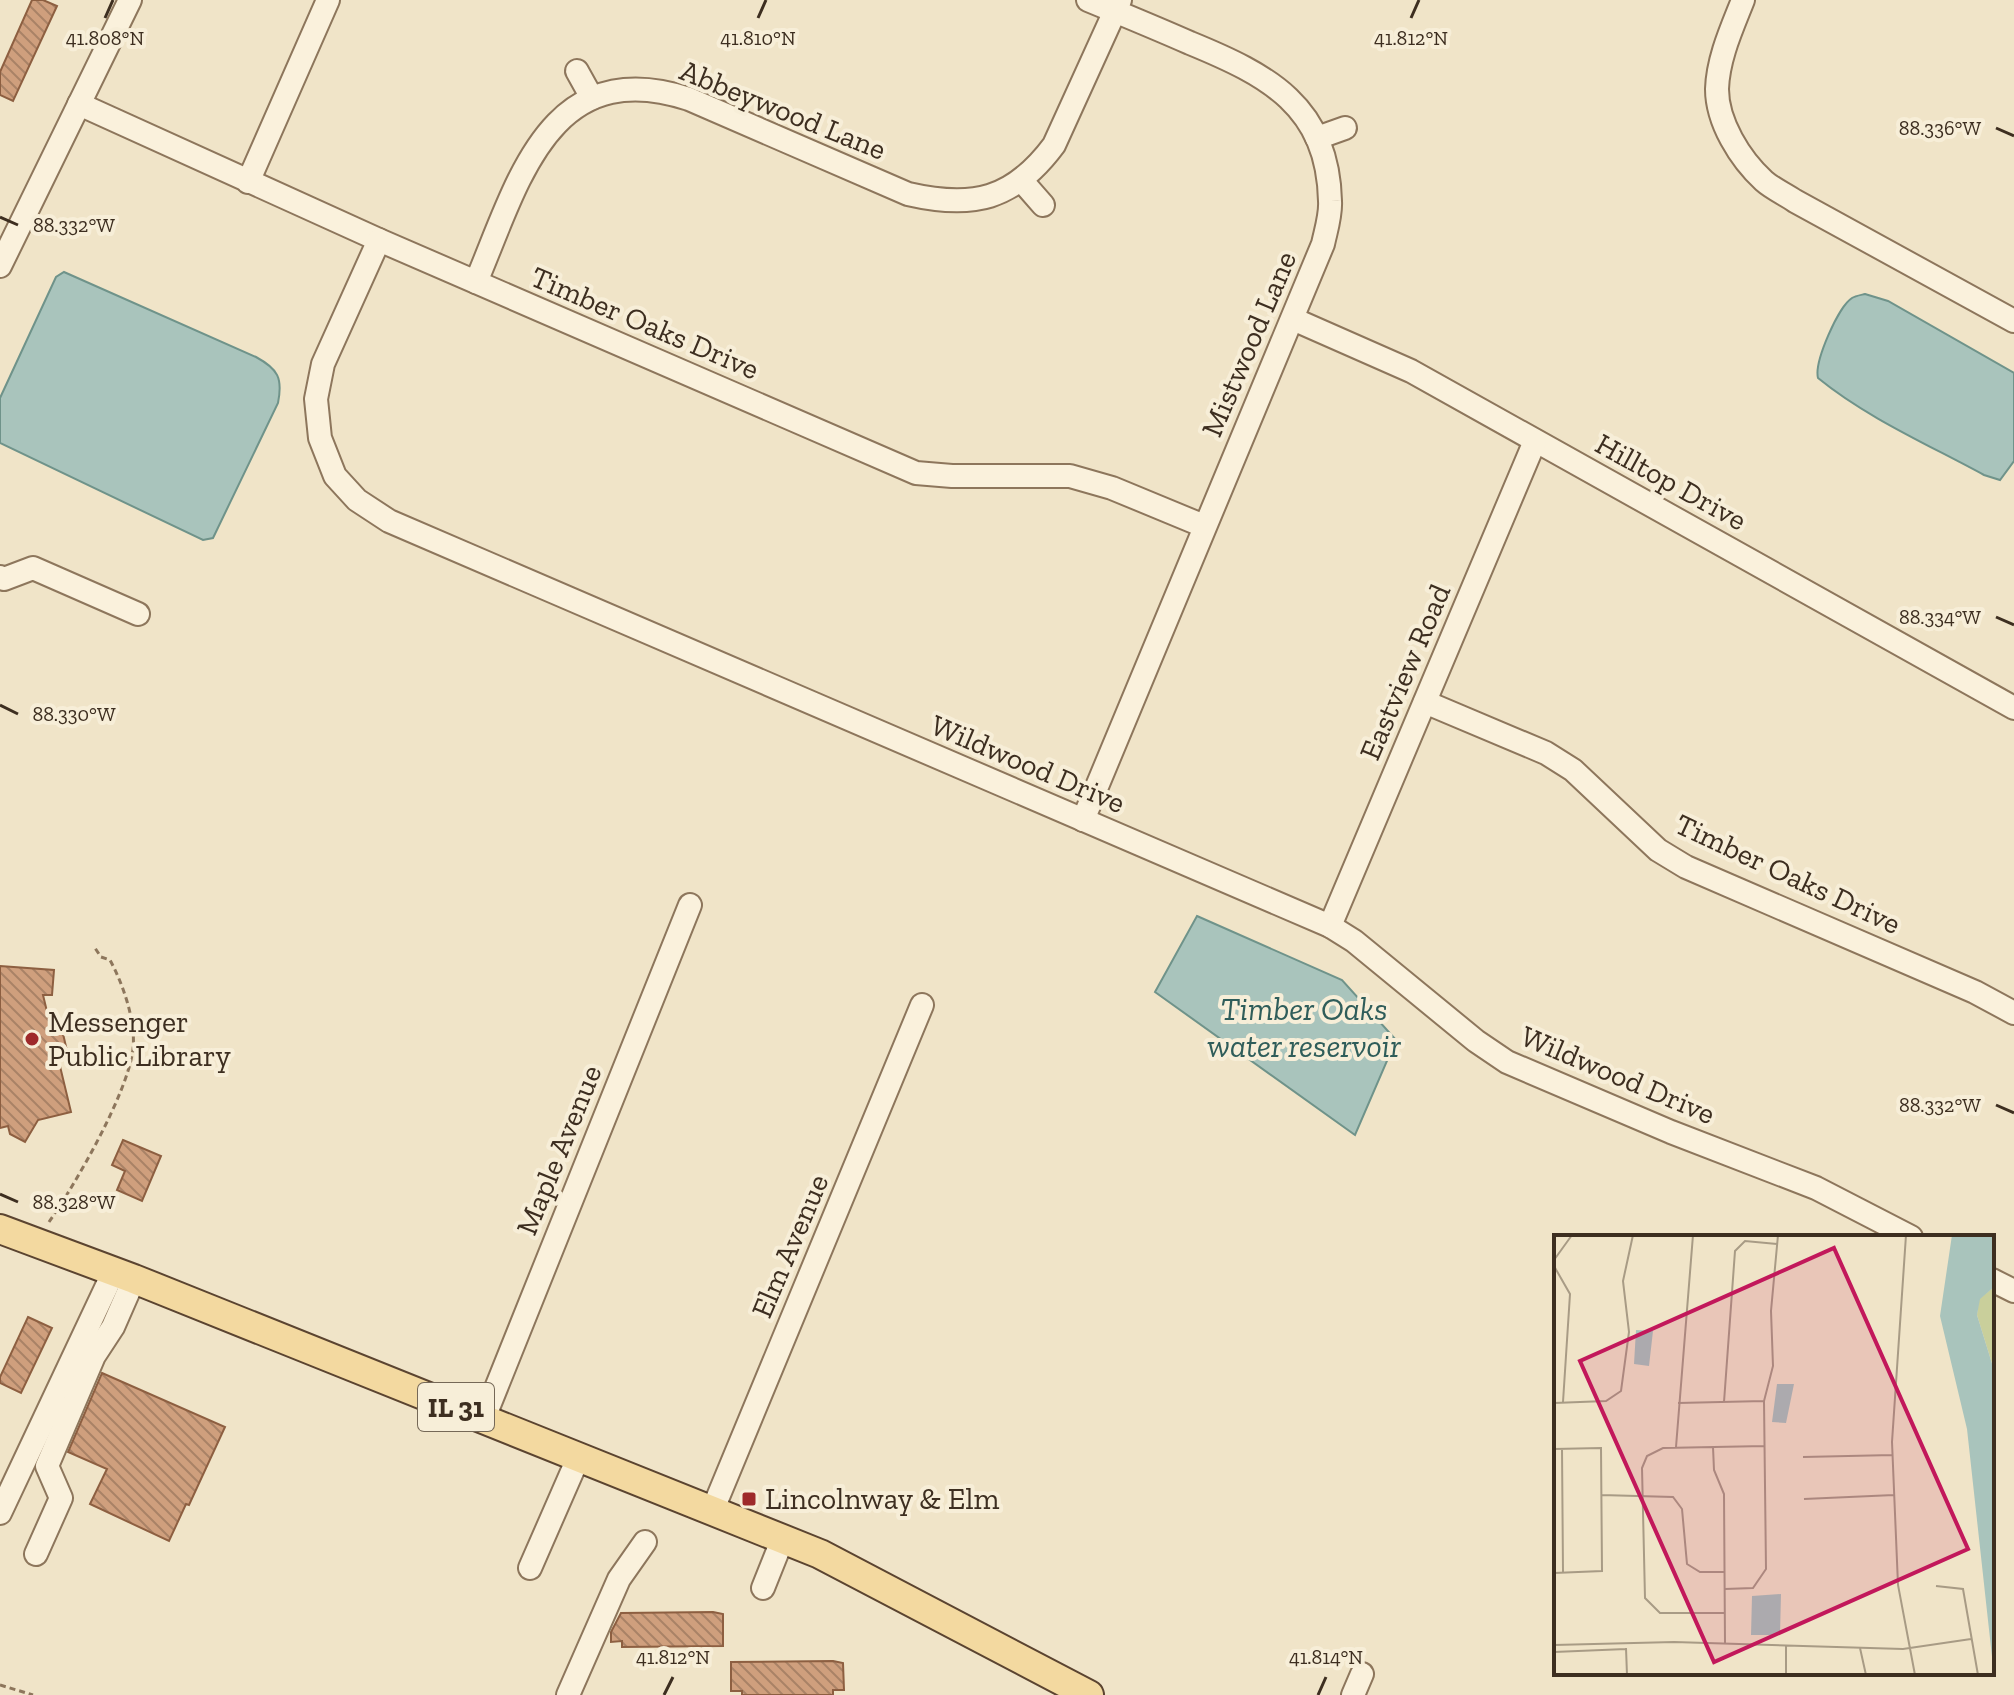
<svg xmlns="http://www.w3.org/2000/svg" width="2014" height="1695" font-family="'Zilla Slab',serif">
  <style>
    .water { fill: #a9c4bc; stroke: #6f938a; stroke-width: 2 }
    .building { fill: url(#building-back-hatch); stroke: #8d5f41; stroke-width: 2 }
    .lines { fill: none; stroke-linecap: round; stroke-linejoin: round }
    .minor-casing { stroke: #8d765c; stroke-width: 26 }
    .major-casing { stroke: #5b4430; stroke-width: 32 }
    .path { stroke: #8d765c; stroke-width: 3; stroke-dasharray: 6 4; stroke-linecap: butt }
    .minor { stroke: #faf1dc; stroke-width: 22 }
    .major { stroke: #f3d9a0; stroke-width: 28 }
    .ticks { fill: none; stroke: #3d2e20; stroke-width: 3 }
    .poi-dot { fill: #9e2a2b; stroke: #f7eed8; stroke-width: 3 }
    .labels { text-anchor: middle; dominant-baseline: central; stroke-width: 8; stroke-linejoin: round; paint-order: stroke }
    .shield { fill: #f7eed8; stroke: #756857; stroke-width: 2 }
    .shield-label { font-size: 28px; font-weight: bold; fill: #3d2e20 }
    .street-label { font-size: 30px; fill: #3d2e20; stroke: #f7eed8 }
    .poi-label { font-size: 30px; fill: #3d2e20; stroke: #f7eed8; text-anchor: start }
    .water-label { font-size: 32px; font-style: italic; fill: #2f5d5a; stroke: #f7eed8 }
    .inset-road { fill: none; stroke: #a89b85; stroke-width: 2 }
    .view { fill: #c2185b; fill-opacity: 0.15; stroke: #c2185b; stroke-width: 4 }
    .inset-edge { fill: none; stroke: #3d2e20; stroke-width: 4 }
    .ticks-label { font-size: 20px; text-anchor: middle; fill: #3d2e20; stroke: #f7eed8; stroke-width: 8; stroke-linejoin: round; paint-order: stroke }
  </style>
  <defs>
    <pattern id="building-back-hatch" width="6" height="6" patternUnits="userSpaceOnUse" patternTransform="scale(2)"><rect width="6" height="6" fill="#cf9f7d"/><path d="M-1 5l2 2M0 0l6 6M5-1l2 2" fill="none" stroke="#a98266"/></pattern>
  </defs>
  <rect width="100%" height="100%" fill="#f0e4c8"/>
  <g class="water">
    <path d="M64,272L256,357C278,369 283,378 278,403L213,538L203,540L0,443V398L56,277Z"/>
    <path d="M1865,294L1888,301L2014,373V461L2000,480L1984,475C1929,445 1867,418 1818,378C1814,362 1838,307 1852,298C1855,296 1861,295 1865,294Z"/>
    <path d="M1197,916L1342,980L1396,1040L1355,1135L1155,992Z"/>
  </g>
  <g class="building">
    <path d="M32,0H43L57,6L13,101L0,95V72Z"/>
    <path d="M0,966L54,970L52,995H43L50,1024L60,1021L68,1055L58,1058L71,1112L38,1120L25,1142L10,1134L8,1126L0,1128Z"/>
    <path d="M123,1140L161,1156L142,1201L117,1190L125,1171L112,1165Z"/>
    <path d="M28,1317L52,1328L21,1393L0,1383V1377Z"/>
    <path d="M102,1373L225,1427L189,1505L186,1504L169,1541L90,1504L107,1469L68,1452Z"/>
    <path d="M713,1612L723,1614V1646L622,1647V1641L611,1642V1632L621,1613Z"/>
    <path d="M833,1661L843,1663L844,1690H833V1695H742V1691H731V1662Z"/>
  </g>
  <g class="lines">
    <g class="minor-casing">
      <g id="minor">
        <path d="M1743,0C1732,28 1718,58 1717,89C1717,122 1740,159 1764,181C1773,189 1785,194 1795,201L2014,321"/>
        <path d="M577,71L592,98"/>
        <path d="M79,104L379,240L916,473L952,476H1070L1112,488L1204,526"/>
        <path d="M1317,138L1345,128"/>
        <path d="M1022,181L1043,205"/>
        <path d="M248,182L328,0"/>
        <path d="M379,240L323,364L316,399L320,438L335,476L357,500L389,521L1330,926L1354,941L1476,1041L1507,1062L1671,1132L1816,1188L1911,1237"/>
        <path d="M0,266L130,0"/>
        <path d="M476,282C518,183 549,53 689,99L908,194C973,209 1013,200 1054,145L1120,0"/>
        <path d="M1293,319L1411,371L2014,708"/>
        <path d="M0,577L4,579L33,568L138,614"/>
        <path d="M1425,702L1546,753L1573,770L1658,850L1686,867L1975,992L2014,1013"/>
        <path d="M1083,820L1323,244C1326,230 1331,215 1330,201C1328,106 1268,75 1190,43C1156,28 1122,14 1088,0"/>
        <path d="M1330,926L1535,441"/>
        <path d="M1992,1280L2014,1291"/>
        <path d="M484,1418L690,905"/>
        <path d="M713,1509L922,1005"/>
        <path d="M0,1513L114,1271"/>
        <path d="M36,1554L61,1498L47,1466L94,1356L113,1327L134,1279"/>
        <path d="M530,1568L579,1456"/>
        <path d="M763,1588L783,1538"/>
        <path d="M568,1695L619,1579L645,1542"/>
        <path d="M1353,1695L1362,1674"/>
      </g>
    </g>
    <g class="major-casing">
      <path id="major" d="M0,1229L134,1279L820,1554L1089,1695"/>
    </g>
    <g class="path">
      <path d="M49,1222C75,1185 128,1093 133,1049C136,1021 123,984 110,960L101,957L95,948"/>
      <path d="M0,1685L33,1695"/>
    </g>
    <use href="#minor" class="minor"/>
    <use href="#major" class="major"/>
  </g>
  <path class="ticks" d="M105,18L113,0M758,18L766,0M1411,18L1419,0M1996,128L2014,136M0,217L18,225M1996,617L2014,625M0,705L18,714M1996,1105L2014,1113M0,1194L18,1202M664,1695L673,1677M1318,1695L1326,1677"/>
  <g class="poi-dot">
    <circle cx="32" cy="1039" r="8"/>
    <rect x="741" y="1491" width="16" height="16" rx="4"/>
  </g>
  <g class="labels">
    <rect class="shield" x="418" y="1383" width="76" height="48" rx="6"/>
    <g class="shield-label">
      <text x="456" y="1407">IL 31</text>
    </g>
    <g class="street-label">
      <text transform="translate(783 110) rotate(22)">Abbeywood Lane</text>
      <text transform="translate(645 323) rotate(23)">Timber Oaks Drive</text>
      <text transform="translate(1249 344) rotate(-67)">Mistwood Lane</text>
      <text transform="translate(1671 482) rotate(29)">Hilltop Drive</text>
      <text transform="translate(1405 672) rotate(-67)">Eastview Road</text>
      <text transform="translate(1028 764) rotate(23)">Wildwood Drive</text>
      <text transform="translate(1788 874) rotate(25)">Timber Oaks Drive</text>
      <text transform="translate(1618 1075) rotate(23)">Wildwood Drive</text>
      <text transform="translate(559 1150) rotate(-68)">Maple Avenue</text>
      <text transform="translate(790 1246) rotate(-67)">Elm Avenue</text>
    </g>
    <g class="poi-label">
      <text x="48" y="1022">Messenger<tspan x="48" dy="34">Public Library</tspan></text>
      <text x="765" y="1499">Lincolnway &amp; Elm</text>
    </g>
    <g class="water-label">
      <text x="1304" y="1009">Timber Oaks<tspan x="1304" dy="37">water reservoir</tspan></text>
    </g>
  </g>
  <g transform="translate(1554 1235)">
    <rect width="440" height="440" fill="#f0e4c8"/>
    <path d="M440,52V135L423,80L425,64Z" fill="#c9cf9b"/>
    <path d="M398,0H440V52L426,64L423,80L440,135V440L413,194L386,81ZM82,95L99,96L95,131L80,129ZM223,149H240L232,188L218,187ZM227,359L226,400H197L198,361Z" fill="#a9c4bc"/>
    <path class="inset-road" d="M352,0L338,207L344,350L361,440M0,25L18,0M0,31L16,59L9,167M170,167L181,16L191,6L223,9M0,168L52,166L67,156L75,97L69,46L79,0M124,168L210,166M122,212L139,0M159,212L160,235L170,259L171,408M0,214L47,213L48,336L0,338M8,214L9,337M249,222L339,220M47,260L119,262L128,274L133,329L146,337H171M250,264L340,260M382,351L409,354L424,440M171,354L199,353L212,334L210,166L219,131L217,76L224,0M171,378H106L91,363L88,233L93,221L109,213L211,211M0,410L120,407L349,414L417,404M232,410V440M72,413L73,440M306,413L312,440M0,417L72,414"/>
    <path class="view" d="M280,13L414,314L160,427L26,126Z"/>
    <rect width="440" height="440" class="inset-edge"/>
  </g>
  <g class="ticks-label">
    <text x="105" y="45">41.808°N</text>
    <text x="758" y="45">41.810°N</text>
    <text x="1411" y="45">41.812°N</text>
    <text x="1940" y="135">88.336°W</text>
    <text x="74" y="232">88.332°W</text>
    <text x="1940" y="624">88.334°W</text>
    <text x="74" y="721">88.330°W</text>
    <text x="1940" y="1112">88.332°W</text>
    <text x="74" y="1209">88.328°W</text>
    <text x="673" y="1664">41.812°N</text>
    <text x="1326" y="1664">41.814°N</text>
  </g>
</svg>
